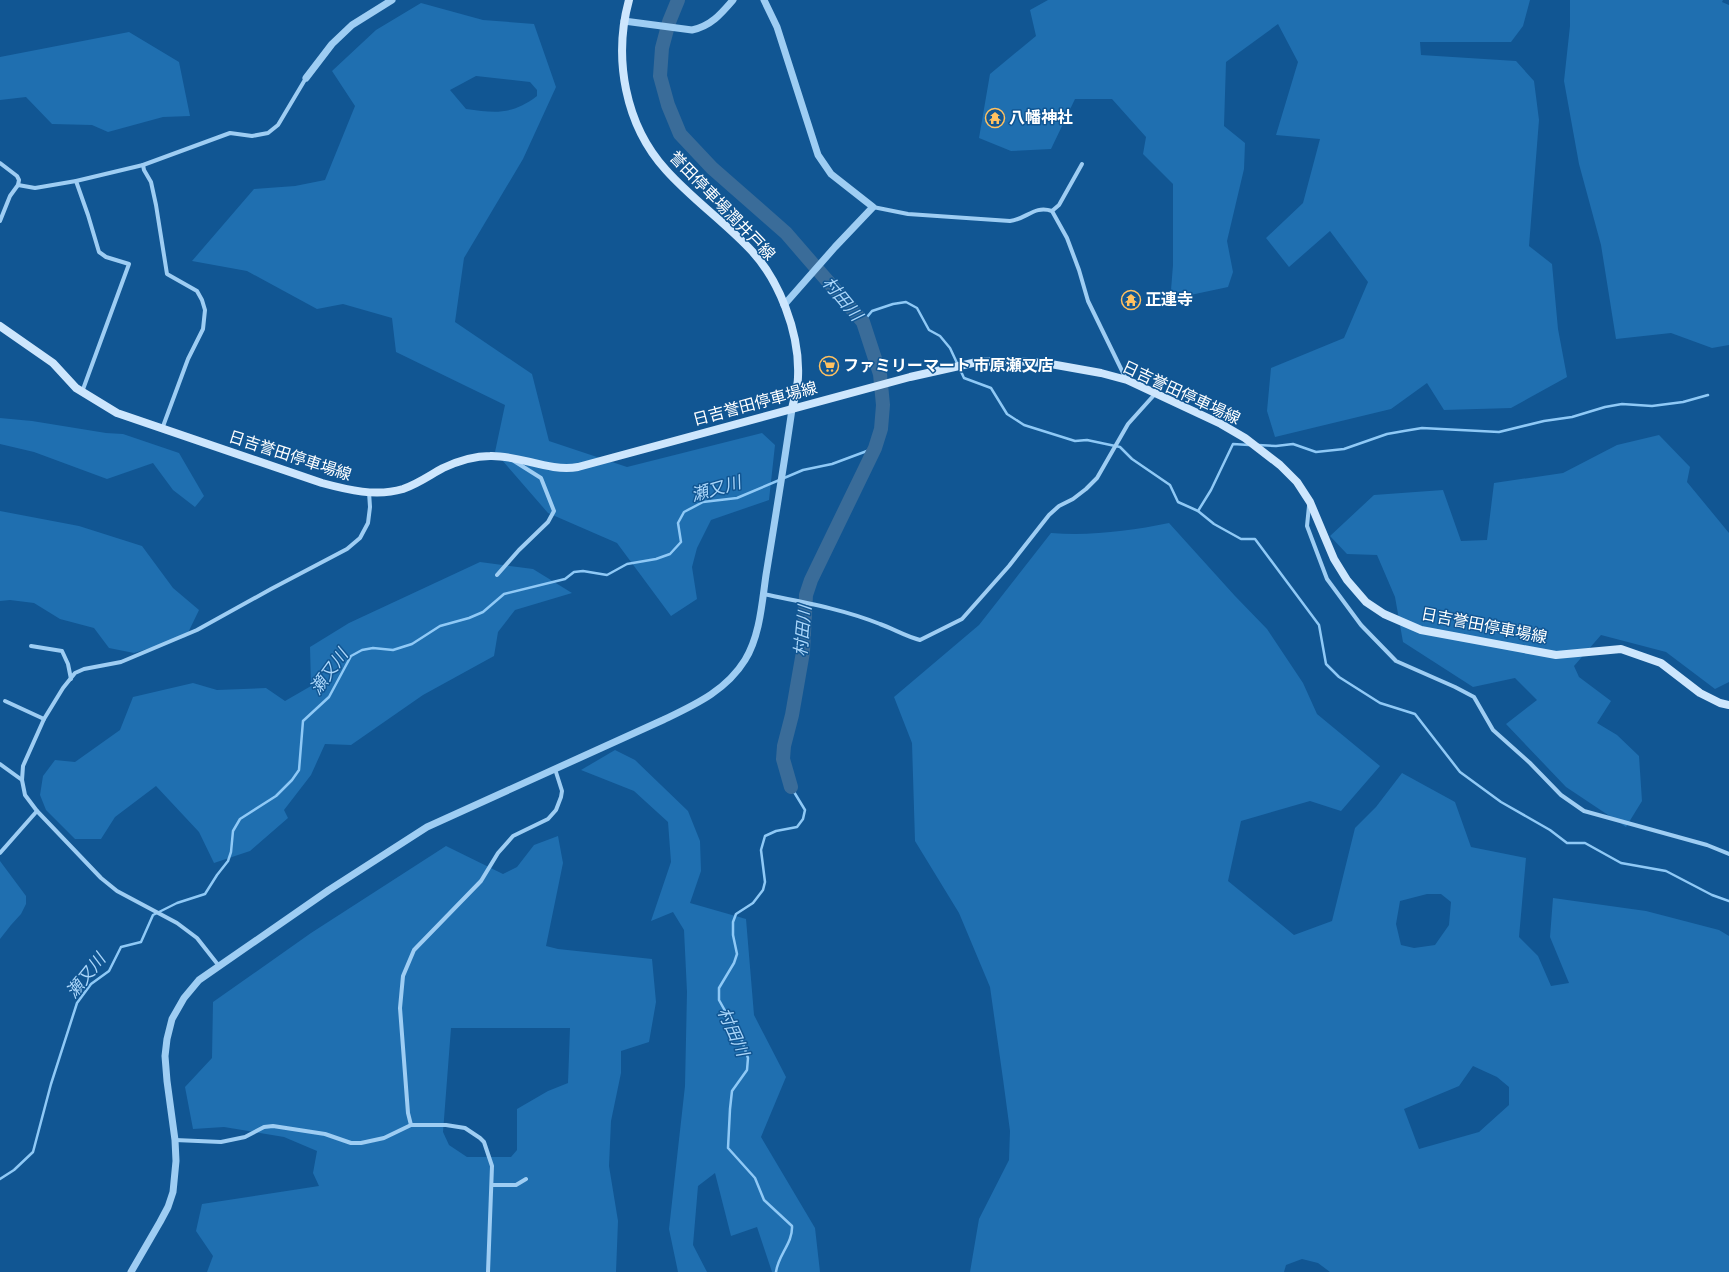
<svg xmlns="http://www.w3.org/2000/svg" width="1729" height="1272" font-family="'Alegreya Sans','Noto Sans JP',sans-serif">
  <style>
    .green { fill: #1f6fb0; fill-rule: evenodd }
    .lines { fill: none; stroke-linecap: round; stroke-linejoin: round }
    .stream { stroke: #8fc9f6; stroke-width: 2.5 }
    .river { stroke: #3a6c99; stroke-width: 14 }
    .minor { stroke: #9ecdf3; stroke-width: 4 }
    .tertiary { stroke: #9ecdf3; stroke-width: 7 }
    .secondary { stroke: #cde6fd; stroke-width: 8 }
    .labels { text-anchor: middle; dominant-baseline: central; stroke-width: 3; stroke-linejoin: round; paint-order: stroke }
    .poi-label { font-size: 16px; font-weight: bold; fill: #fff; stroke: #115693; text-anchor: start }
    .street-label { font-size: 16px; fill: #fff; stroke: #115693 }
    .water-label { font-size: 17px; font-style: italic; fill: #aad6fa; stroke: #115693 }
  </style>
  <rect width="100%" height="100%" fill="#115693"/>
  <g class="green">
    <path d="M1048,0H1530L1523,26L1511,42H1420L1421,55L1516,61L1534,81L1539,120L1529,246L1552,264L1558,329L1567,377L1511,408L1444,410L1427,383L1391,409L1275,437L1267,411L1271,368L1344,338L1368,282L1330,231L1289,267L1266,238L1303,203L1320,139L1276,135L1298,62L1278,24L1226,62L1224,126L1245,143L1244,169L1227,241L1233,272L1228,287L1181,297L1171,290L1173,265V184L1143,154L1146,137L1112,99H1075L1051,149L1011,151L979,138L990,74L1036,36L1030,10Z"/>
    <path d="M1570,0H1723L1722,2L1729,5V345L1712,348L1671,333L1616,339L1601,245L1579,164L1564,81L1570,26Z"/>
    <path d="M421,3L483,20L534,24L556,87L523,159L464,258L455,322L532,374L549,441L627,467L762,433L775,445L769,500L711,520L697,548L692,567L697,599L671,616L617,543L548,513L495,452L505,405L396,352L392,318L343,304L317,309L247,271L192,261L254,189L295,186L325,180L355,106L332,71L376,30ZM476,76L530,82L537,90V96C512,115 496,113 466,109L450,90Z"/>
    <path d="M129,32L179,62L190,116L163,117L108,132L92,125L52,124L26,97L0,100V57Z"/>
    <path d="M0,418L32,421L106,433L123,434L179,453L204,496L195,507L173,490L153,463L107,479L34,452L0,444Z"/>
    <path d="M1659,435L1690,467L1687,482L1729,533V682L1715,689L1666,652L1601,635L1574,666L1579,677L1611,701L1597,723L1617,735L1639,756L1642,801L1626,827L1566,787L1506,724L1537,700L1515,678L1473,687L1403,642L1395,597L1377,555L1347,554L1330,536L1374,495L1443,490L1461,541L1487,540L1494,483L1563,473L1617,445Z"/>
    <path d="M0,511L79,526L142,546L173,588L199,610L186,637L134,653L109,648L94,628L60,619L34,603L10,600L0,601Z"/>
    <path d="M1169,523L1235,596L1267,629L1303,683L1317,714L1380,766L1341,811L1310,801L1241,821L1228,881L1294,935L1332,921L1355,828L1376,807L1402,773L1455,802L1471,847L1526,858L1519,937L1538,956L1551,986L1569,983L1550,937L1553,898L1646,911L1719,930L1729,936V1272H1330L1318,1263L1302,1259L1286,1265L1284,1272H970L979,1219L1009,1160L1010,1131L1003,1079L990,987L959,913L915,841L912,743L894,697L979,625L1051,533C1091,536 1130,531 1169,523ZM1427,894H1441L1451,902L1449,925L1435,945L1414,948L1401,945L1396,924L1400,901ZM1473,1066L1497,1077L1509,1087V1105L1479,1132L1419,1149L1404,1109L1459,1086Z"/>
    <path d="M480,562L533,569L572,593L515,610L498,632L494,656L423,695L351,745L325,744L311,775L284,810L288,818L250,851L214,863L199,832L156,786L115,817L101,839H75L46,810L40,795L43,776L55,760L75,762L120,730L133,697L193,683L217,690L266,688L285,701L311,686L310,647L349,623Z"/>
    <path d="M615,750L635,760L688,811L700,841L701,871L690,903L746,919L754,1015L786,1077L761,1137L815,1228L820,1272H772L757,1227L731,1236L715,1173L698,1186L693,1245L707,1272H678L669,1229L685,1086L687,992L684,930L673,912L651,921L671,862L668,822L634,791L581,770Z"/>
    <path d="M558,836L563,863L546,946L558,949L652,959L656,1002L649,1042L621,1051V1073L611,1121L609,1166L618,1221L616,1272H207L213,1256L196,1231L202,1204L319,1186L313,1173L317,1151L284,1137L224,1127L193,1129L185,1087L212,1058L213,1002L311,933L446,846L503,874L517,867L534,845ZM451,1028H570L568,1083L548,1091L517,1109V1150L511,1157H467L449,1145L443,1132Z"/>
    <path d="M0,861L26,896V904L21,914L11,925L0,939Z"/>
  </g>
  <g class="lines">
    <g class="stream">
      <path d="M863,322L872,311L893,304L906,302L917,308L929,330L940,336L950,348L964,378L991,388L1007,414L1024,425L1075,441L1087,440L1120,447L1132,459L1170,485L1178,502L1198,511L1214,524L1241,539H1255L1319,625L1326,664L1339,677L1380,703L1415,714L1460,772L1501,802L1550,830L1567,843H1585L1621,863L1666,871L1712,895L1729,901"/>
      <path d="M1258,445L1276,446L1293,444L1316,452L1344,449L1387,434L1404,431L1422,428L1499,432L1544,421L1572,417L1605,407L1622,404L1652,406L1683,402L1708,395"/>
      <path d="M1198,511L1211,490L1233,444L1249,445"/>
      <path d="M0,1179L14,1170L33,1152L51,1084L77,1003L91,984L109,971L121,947L141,942L153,915L177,903L205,894L217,875L228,861L231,852L233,831L240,819L276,796L292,780L299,770L303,721L329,697L351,656L362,650L373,648L393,650L412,644L440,626L469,618L483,612L504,594L565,579L574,572L583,571L607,575L627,564L656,559L670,554L681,542L678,523L684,512L703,502L737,498L803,470L832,464L875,448"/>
      <path d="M776,1272C778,1255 793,1243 792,1226L764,1200L755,1178L728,1148L730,1109L732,1091L747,1070L748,1058L742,1041L719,1000V988L734,963L737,954L733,935V922L736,914L753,903L763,890L765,882L761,850L765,836L776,831L797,827L803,819L805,810L791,787"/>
    </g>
    <path class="river" d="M678,0L669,22L662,48L660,76L668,105L680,134L712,168L786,233L863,322L880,374L883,405L881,429L875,448L811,580L806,595L803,652L792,715L784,746L783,759L791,787"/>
    <g class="minor">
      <path d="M0,163L17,176L19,180L18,185L10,196L0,221"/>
      <path d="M143,165L144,170L151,182L156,205L167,274L197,291L202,300L205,310L203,329L188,359L162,429"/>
      <path d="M76,181L88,215L99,252L106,257L129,264L82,392"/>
      <path d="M18,185L35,188L41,187L76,181L143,165L230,133L252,136L268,133L278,125L306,78"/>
      <path d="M873,207L908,214L1010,221C1027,219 1034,205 1052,211L1067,238L1079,270L1088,301L1126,379"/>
      <path d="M1052,211L1059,205L1082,164"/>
      <path d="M1309,506L1307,526L1327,579L1361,625L1396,661L1455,687L1474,697L1493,730L1530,763L1561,795L1584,811L1707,845L1729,854"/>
      <path d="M497,575L519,550L548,522L554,511L541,478L514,461"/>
      <path d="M763,594C802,602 843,609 880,624C894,629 905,636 920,640L962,619L1009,566L1049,515L1059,506L1073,499L1086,489L1097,478L1128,424L1155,394"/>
      <path d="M31,646L62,651L68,664L71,679"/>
      <path d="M5,701L44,719"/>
      <path d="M0,764L22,780"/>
      <path d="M0,853L37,811"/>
      <path d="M219,966L197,938L177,923L117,891L101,878L37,811L25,795L22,780L23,766L44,719L63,688L75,673L84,669L121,662L197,630L271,589L347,549L360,538L368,523L370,507L369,492"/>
      <path d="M411,1125L408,1113L400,1008L403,976L414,950L481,881L498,853L513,836L548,819L556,810L561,797L562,791L555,769"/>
      <path d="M175,1140L221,1142L245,1137L264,1127L273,1126L325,1134L351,1143H361L384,1138L411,1125H446L465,1128L480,1138L484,1142L492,1166L488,1272"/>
      <path d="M493,1185H516L526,1179"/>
    </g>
    <g class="tertiary">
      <path d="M764,0L777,27L818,155L831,174L873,207L835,247L784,305"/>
      <path d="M624,21L692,30C711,26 721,14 733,0"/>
      <path d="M306,78L332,44L352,25L392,0"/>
      <path d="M131,1272L160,1222L168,1207L173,1192L176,1161L175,1140L167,1081L165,1056L167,1039L172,1019L184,998L199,980L329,890L427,827L663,720C694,705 726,691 745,660C760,636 762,602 766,575C775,520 784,465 792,409"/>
    </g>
    <g class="secondary">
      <path d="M629,0C613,58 625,125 666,170C691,198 722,220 748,247C779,278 800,333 798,377C798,387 794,399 792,409"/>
      <path d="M0,326L53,363L76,388L117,413L322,483C348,490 376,497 403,489C418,484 430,475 443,468C458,461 475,456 490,456C520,455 548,472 578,467L910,377L977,362L1011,361L1045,363L1101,373L1127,380L1221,424L1245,438L1280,465L1297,482L1310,502L1334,559L1347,580L1366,602L1384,614L1421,630L1556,655L1621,649L1661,663L1700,693L1720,703L1729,705"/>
    </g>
  </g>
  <defs>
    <g id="temple-ring" transform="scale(1)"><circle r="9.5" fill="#115693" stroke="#ffc160" stroke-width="1.5"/><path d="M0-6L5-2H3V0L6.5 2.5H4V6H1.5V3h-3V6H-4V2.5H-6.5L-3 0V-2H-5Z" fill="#ffc160"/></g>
    <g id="supermarket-ring" transform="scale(1)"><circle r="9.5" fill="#115693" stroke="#ffc160" stroke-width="1.5"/><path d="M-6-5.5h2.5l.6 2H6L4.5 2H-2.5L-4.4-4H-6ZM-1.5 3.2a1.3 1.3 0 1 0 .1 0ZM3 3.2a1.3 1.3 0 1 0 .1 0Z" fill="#ffc160"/></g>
  </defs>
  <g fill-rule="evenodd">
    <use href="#temple-ring" x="995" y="118"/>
    <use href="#temple-ring" x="1131" y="300"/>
    <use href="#supermarket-ring" x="829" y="366"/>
  </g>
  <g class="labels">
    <g class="poi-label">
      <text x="1009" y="118">八幡神社</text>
      <text x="1145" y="300">正連寺</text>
      <text x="843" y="366">ファミリーマート 市原瀬又店</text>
    </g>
    <g class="street-label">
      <text transform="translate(722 206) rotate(46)">誉田停車場潤井戸線</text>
      <text transform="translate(1181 393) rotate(25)">日吉誉田停車場線</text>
      <text transform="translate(755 404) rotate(-15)">日吉誉田停車場線</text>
      <text transform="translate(290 456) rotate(18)">日吉誉田停車場線</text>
      <text transform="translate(1484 626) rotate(11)">日吉誉田停車場線</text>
    </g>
    <g class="water-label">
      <text transform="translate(842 299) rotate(50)">村田川</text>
      <text transform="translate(716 489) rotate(-16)">瀬又川</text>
      <text transform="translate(803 631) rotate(-85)">村田川</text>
      <text transform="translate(329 672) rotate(-54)">瀬又川</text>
      <text transform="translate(86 976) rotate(-51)">瀬又川</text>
      <text transform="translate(733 1032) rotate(66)">村田川</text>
    </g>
  </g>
</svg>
